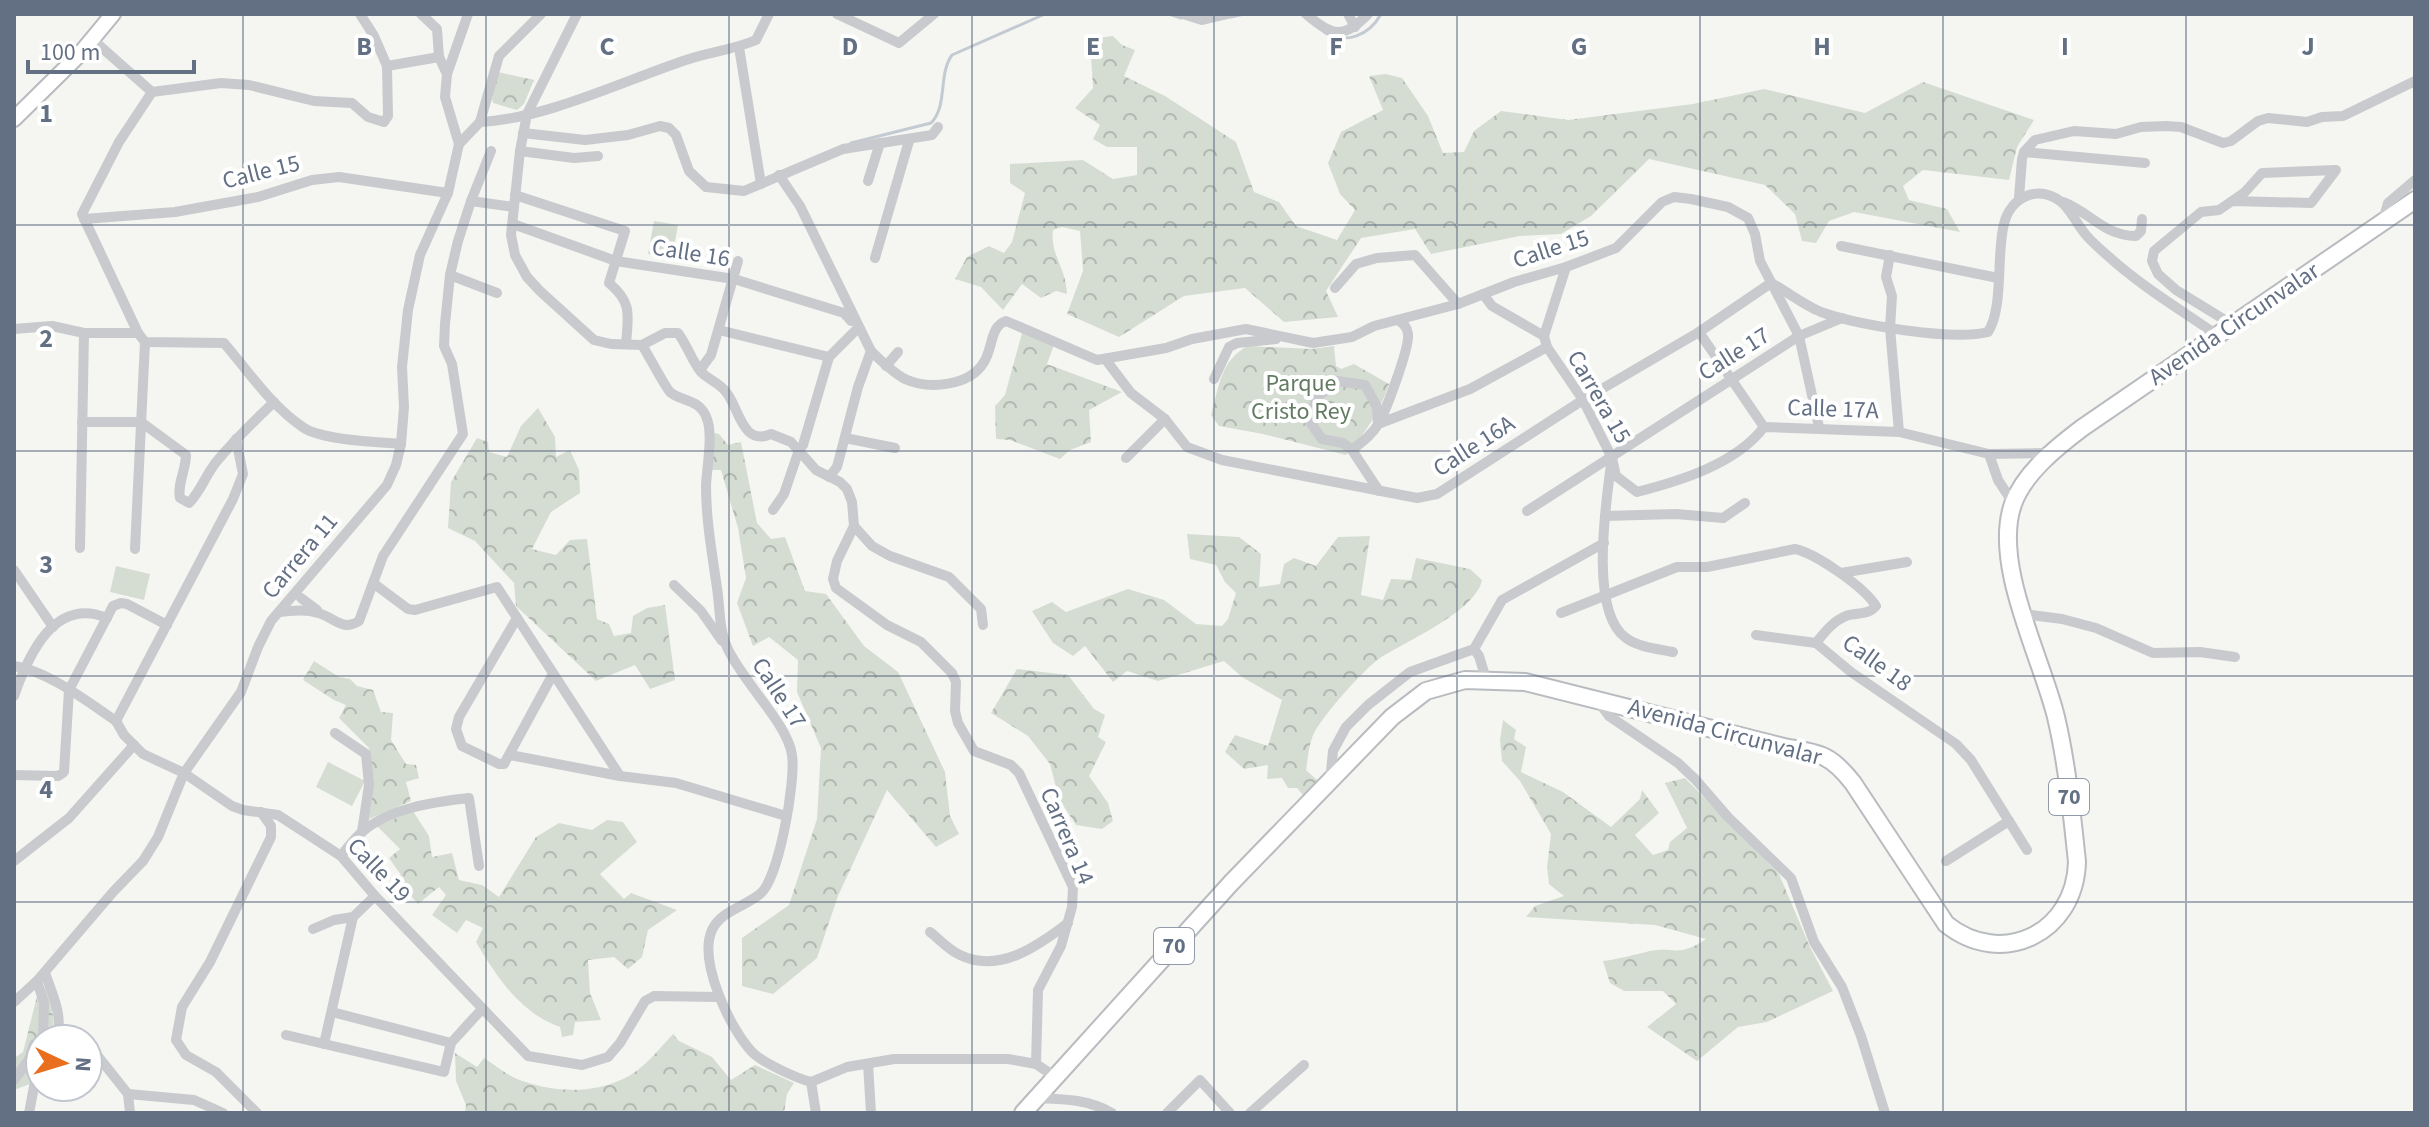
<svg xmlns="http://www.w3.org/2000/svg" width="2429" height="1127" font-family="'Source Sans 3',sans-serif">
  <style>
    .forest { fill: url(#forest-crowns) }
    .pitch { fill: #d5ddd2 }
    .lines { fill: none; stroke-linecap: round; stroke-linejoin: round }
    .stream { stroke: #c3cad1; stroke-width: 3 }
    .secondary-casing { stroke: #b7bbc0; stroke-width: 18 }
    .primary-casing { stroke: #b8bbbf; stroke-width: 20 }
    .street { stroke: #c8cace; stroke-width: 10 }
    .secondary { stroke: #fff; stroke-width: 14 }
    .primary { stroke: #fff; stroke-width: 16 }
    .grid { fill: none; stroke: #637084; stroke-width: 2; stroke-opacity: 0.55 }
    .labels { text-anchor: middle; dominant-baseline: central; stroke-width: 8; stroke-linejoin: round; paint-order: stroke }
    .shield { fill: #fff; stroke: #929ba9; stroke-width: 2 }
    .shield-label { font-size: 22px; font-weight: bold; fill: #637084 }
    .street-label { font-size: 24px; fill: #637084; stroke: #fff }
    .park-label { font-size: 24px; fill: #637b62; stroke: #fff }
    .grid-label { font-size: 26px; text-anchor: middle; font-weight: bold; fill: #637084; stroke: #fff; stroke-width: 8; stroke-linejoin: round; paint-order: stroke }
  </style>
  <defs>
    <pattern id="forest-crowns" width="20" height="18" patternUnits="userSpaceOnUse" patternTransform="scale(2)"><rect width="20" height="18" fill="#d5ddd2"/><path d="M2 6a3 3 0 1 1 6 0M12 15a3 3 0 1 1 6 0" fill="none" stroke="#b0b8b0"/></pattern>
  </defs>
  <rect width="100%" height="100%" fill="#f5f6f2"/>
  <g class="forest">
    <path d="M1113,36L1122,45L1135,50L1124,76L1165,96L1236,142L1254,192L1279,202L1296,226L1337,240L1355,210L1340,194L1328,163L1341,132L1383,110L1369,76L1386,74L1402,78L1428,116L1443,153L1464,152L1474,131L1501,111L1568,120L1693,104L1764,89L1865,113L1923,82L2034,120L2017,147L2009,180L1923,170L1903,186L1909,200L1947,209L1960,232L1854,212L1829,221L1816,243L1802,241L1795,214L1765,185L1649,159L1591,216L1561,234L1520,236L1431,254L1415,229L1361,238L1326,291L1338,317L1284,322L1245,288L1184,296L1119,337L1067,314L1083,271L1080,231L1062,227L1053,230C1050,255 1066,267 1067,294L1056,291L1041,298L1022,284L1003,310L981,287L955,279L967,257L989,246L1004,253L1012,242L1025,193L1010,183V164L1083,160L1113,179L1137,175V147H1107L1093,139L1100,125L1075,108L1093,88L1090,39Z"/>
    <path d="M498,72L534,80L524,104L517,110L493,103L492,99Z"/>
    <path d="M1022,333L1054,345L1047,364L1122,392L1089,410L1091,442L1070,450L1060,459L1010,440L996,439L995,406L1005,395Z"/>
    <path d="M1248,346L1312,349L1334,346L1336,366L1341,369L1354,364L1389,384C1380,412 1365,433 1346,455L1263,434L1219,426L1211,415C1219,388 1220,360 1248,346Z"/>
    <path d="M538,408L555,437L556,457L570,450L579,470L580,493L551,512L532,549L556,555L570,540L587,539L597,619L609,624L614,636L631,633L633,616L647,608L665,605L675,680L650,689L635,665L596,681L516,606L514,583L475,541L448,528L451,482L477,438L488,442L489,452L507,457L521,426Z"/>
    <path d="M714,433L719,434L728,445L741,442L757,523L771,539L785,537L805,591L826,594L864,646L898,672L945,772L950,816L959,834L936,847L887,790L838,896L817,958L773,994L742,986V938L789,905L817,819L821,748L797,692L798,660L769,637L753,646L737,603L746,578L738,528L721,470H710Z"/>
    <path d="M1187,534L1239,537L1261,554L1259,587L1280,584L1284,564L1294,558L1316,566L1338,537L1370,536L1361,595L1383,600L1391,579L1411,580L1416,558L1470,569L1482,580C1476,611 1407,641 1380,658C1362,671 1325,713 1314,733C1309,743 1308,758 1306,770L1318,781L1304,796L1297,788H1288L1282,778L1267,779L1268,765L1244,769L1225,752L1235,735L1268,746L1282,700L1242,677L1224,661L1158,681L1127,671L1113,682L1085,646L1073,656L1053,643L1032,611L1052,602L1066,612L1128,589L1164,600L1196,624L1222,626L1228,619L1236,593L1225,582L1216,565L1190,559Z"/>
    <path d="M314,661L339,677L350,679L357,686L373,690L381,712L393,713L391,740L406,764L416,765L419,778L406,782L411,801L369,819L373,786L369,748L339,718L346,705L334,700L303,680Z"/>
    <path d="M1017,669L1068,675L1094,709L1105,715L1098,737L1106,742L1089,776L1108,803L1113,821L1102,829L1076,825L1059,799L1050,764L1028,736L991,713Z"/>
    <path d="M1503,720L1516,730L1514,739L1526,747L1521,772L1563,792L1611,827L1640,799L1642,790L1659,813L1635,835L1653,855L1668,850L1670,842L1687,828L1665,783L1685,778L1779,874L1810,947L1833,991L1767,1022L1738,1027L1697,1061L1647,1027L1676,1004L1663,991H1624L1610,983L1603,961C1619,959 1632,955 1646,952C1674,945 1677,959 1706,939L1655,925L1526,917L1535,906L1564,896L1549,884L1547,867L1551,834L1520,781L1502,761L1500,740Z"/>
    <path d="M413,811L429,836L432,857L452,853L459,880L482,885L499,897L536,837L559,823L592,830L607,820L623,822L637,842L600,874L624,899L631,893L677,910L648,930L642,957L628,969L614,957L588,960L590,993L601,1020L575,1022L573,1035L562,1037L560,1027C520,1013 496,976 476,942L483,928L466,920L457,933L432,915L446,895L439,887L418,904L397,880L401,875L389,858L400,849L377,826Z"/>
    <path d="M45,987C52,1000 56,1025 51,1039H40L38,1081L14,1090V1058L23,1052L37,996Z"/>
    <path d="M673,1034L679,1041L712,1057L731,1080L755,1065L794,1083L787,1094L784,1113H465L466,1105L456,1081L455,1053L477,1067L484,1058C494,1064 504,1073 515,1078C548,1092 590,1095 623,1079C643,1070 658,1050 673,1034Z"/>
  </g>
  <g class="pitch">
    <path d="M654,221L678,225L672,258L648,254Z"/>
    <path d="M116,566L150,574L144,600L110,592Z"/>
    <path d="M328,762L365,781L352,806L316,787Z"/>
  </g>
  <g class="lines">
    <g class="stream">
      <path d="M1169,14L1181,18"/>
      <path d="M1231,17L1244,14"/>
      <path d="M1324,32C1345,45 1369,36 1381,14"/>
      <path d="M851,143L931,123C948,106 938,74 952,55L1045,14"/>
    </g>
    <g class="secondary-casing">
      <path id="secondary" d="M14,119L79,55L113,14"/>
    </g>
    <g class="primary-casing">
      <path id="primary" d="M1023,1113L1231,883L1392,717L1426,691L1465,680L1525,682L1788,748C1821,753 1832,756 1853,783L1946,924C2002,969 2075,933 2077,862C2072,814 2067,764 2056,717C2041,656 1992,564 2013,504C2024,473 2057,447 2082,428L2415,200"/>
    </g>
    <g class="street">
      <path d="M577,14L527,114L520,151L511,235L515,255L527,277L540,291L594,340L611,344L642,345L665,333H678C687,345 692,361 701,372C709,380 720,383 726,392C739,407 742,447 771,434L791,442L816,470L840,482L847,489L852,502L854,526L837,561L833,579L836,588L887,625L921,642L952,673L956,682L955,711L958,723L974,751L1011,765L1019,773L1073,887L1072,907L1061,946L1038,990L1036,1064"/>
      <path d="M837,14L899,43L934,14"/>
      <path d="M1183,14L1202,20L1228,14"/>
      <path d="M1306,14C1332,36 1343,40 1368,14"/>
      <path d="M1348,14L1355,27"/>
      <path d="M92,39L152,92"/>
      <path d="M739,47L761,184"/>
      <path d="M387,66L439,57"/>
      <path d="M447,74L468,14"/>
      <path d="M152,92L221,83L249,85L314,101L352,103L368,117L384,122L388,116L387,66L374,36L360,14"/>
      <path d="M480,122L499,56L541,14"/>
      <path d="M523,133L585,140L628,135L660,126L669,128L676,135L689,171L706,187L744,191L843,149L932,135L938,127"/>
      <path d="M459,144L480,122C545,119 623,81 686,60C709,52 733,50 756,40L769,14"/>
      <path d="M520,151L574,158L598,156"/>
      <path d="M2024,152L2145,163"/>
      <path d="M779,175L800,206L871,351C881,361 892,372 905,379C929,390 970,386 984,362C993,348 990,326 1006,321L1097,360L1166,348L1192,339L1246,329L1313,343L1352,337L1374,326L1458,304L1514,282L1566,267L1616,248L1662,202L1674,197L1691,199L1728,207L1748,218L1755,234L1760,261L1799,336L1819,427"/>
      <path d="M868,181L880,143"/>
      <path d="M515,195L625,231L609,283C633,303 628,316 626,344"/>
      <path d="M2019,198L2022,159L2024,152L2035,140L2074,131L2116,134L2141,127L2166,126L2181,127L2223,143L2231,141L2258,121L2268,118L2307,122L2322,117L2343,116L2415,81"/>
      <path d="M471,201L514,207"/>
      <path d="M2233,201L2311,203L2336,170L2262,173L2245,192L2219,210L2201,212L2154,251L2152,261L2158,274L2176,290L2233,325"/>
      <path d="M2063,202C2090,212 2104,236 2136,236L2141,231L2142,219"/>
      <path d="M84,219L175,212L258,197L312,180L339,177L448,193"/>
      <path d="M2383,221L2388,203L2415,180"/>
      <path d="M513,224L616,261L734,279L844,313L851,321"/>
      <path d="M1841,246L1998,278"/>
      <path d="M1890,255L1886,277L1892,296L1890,328L1899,432"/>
      <path d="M875,258L909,141"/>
      <path d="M1566,267L1544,336L1547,347L1583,400L1612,458L1616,476L1637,492C1680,481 1736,464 1764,427L1899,432L1989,454L1998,480L2013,503"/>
      <path d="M450,275L497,293"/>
      <path d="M1773,284C1789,293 1804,305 1821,312C1858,325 1951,341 1988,332C2004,307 1996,254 2004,224C2010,198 2037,184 2060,201C2071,209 2077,225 2086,235C2093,243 2101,250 2108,256C2141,286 2181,310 2217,335"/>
      <path d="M1335,288L1356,264L1377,258L1415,255L1458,304"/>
      <path d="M1483,294L1492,306L1544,336"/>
      <path d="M14,329L52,326L84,333H138L145,342L224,343C248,371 272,407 304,428C323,440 377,442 401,444"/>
      <path d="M719,330L829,357"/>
      <path d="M1699,332L1764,427"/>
      <path d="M138,333L82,214L119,142L152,92"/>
      <path d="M642,345C648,354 665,387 670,392C681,402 700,398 707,419C713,434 707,468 706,485C706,520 712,553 717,588C720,607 719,630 727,647C741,680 788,724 792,755C796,780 779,879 760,894C744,907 721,911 712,930C698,961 730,1029 752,1052C763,1063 796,1078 811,1082L816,1113"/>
      <path d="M1106,360L1131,393L1165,419L1187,447L1222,460L1417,498L1437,494L1583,400L1699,332L1771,283"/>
      <path d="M886,366L898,352"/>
      <path d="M700,370L711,355L738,261"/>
      <path d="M1214,379L1229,347L1237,343L1276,339"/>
      <path d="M82,422H141L186,455C186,470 177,484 180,498L189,503C201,491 206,474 217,461C234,440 254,421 274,402"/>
      <path d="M1378,424L1377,407L1365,385L1337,381L1316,398L1310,422L1322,439L1343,443L1352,450L1379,491"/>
      <path d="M1378,424L1470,389L1547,347"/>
      <path d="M845,438L895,448"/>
      <path d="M1352,450C1362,442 1372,435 1379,423C1386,410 1410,347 1408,334C1407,327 1404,324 1398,320"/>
      <path d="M1989,454L2050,453"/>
      <path d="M1126,458L1165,419"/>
      <path d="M1611,464C1606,504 1589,612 1626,638C1638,647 1658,649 1673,652"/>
      <path d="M829,477L837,467L858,387L871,351"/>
      <path d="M773,510L784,494L799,450L803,445L829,357L858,328"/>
      <path d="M1527,511L1799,336L1842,318"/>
      <path d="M1605,516L1676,514L1723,518L1745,503"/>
      <path d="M854,526L872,546L890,556L949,577L981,609L983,625"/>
      <path d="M80,548L84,333"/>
      <path d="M135,549L145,342"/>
      <path d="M14,570L53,627"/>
      <path d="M1841,573L1907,562"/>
      <path d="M373,583L408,609L415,610L497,587L620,776"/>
      <path d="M674,585L701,611L722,641"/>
      <path d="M301,598L317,610"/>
      <path d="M279,612C292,611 305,609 318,613C334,617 343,632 359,621L383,556L463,434L452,364L444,346L445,324L450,275L458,241L471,201L491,151"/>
      <path d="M1561,613L1677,567H1707L1795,549C1817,554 1864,587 1876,606C1867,616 1857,612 1846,616C1833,621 1824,633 1816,643"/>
      <path d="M2023,614L2062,619L2096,628L2153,653L2200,652L2235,657"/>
      <path d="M517,618L459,717L456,729L462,746L499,764H504L553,674"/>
      <path d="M1756,635L1816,643L1851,672L1956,744L1971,760L2027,850"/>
      <path d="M1474,649L1502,600L1604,543"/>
      <path d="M1474,649L1479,656L1486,679"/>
      <path d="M14,666C48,671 88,702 116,721"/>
      <path d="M14,696C28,656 54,596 107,618"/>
      <path d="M1598,701L1609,716L1678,763L1695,779L1728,817L1791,878L1814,942L1842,987L1861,1036L1885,1113"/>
      <path d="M116,721L124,735L143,754L184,773L232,806L243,810L278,815L341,856L375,896L528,1056L582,1065L608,1057L620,1043L645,1001L654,996L718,997"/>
      <path d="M116,721L233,499L243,474L236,439"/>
      <path d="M335,733L366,754L369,785L362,832"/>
      <path d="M510,755L620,776L676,783L786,816"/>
      <path d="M14,775L58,776L64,772L69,690L113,606L121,603L127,604L167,625"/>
      <path d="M1330,782L1333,751L1346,727L1368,705L1410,672L1474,649"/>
      <path d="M341,856C347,848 354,839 362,832C390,808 433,802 469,798L479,866"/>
      <path d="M14,861L69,818L134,745"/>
      <path d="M1946,861L2009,821"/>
      <path d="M313,929L334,920L353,917"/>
      <path d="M930,932C939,939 949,950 960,955C999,974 1038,946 1068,923"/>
      <path d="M45,973C53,996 63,1015 57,1039"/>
      <path d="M37,981L44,1003L43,1039"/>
      <path d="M14,1002L37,981L113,892L143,861L158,837L184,773L241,692L258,647L271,621L387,485L396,465L401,444L404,407L402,367L408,310L420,255L448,193L459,144L445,97L447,74L439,57L437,29L421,14"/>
      <path d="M332,1012L451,1043"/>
      <path d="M286,1035L444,1072L451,1043L482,1009"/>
      <path d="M324,1044L353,917L375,896"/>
      <path d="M97,1055L128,1094L130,1113"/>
      <path d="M868,1064L871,1113"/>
      <path d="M14,1080L30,1058L34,1044"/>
      <path d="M811,1082L847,1067L894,1059H1008L1036,1064L1054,1076"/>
      <path d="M45,1089V1087"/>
      <path d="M128,1094L194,1100L223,1113"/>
      <path d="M1036,1098C1063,1099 1088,1099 1112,1113"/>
      <path d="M29,1113L40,1055"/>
      <path d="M257,1113L216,1072L186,1055L176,1040L182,1007L210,962L271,837V826L261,812"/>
      <path d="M1167,1113L1200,1080L1230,1113"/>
      <path d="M1250,1113L1304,1065"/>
    </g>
    <use href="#secondary" class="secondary"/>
    <use href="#primary" class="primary"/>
  </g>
  <path class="grid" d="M243,14V1113M486,14V1113M729,14V1113M972,14V1113M1214,14V1113M1457,14V1113M1700,14V1113M1943,14V1113M2186,14V1113M14,225H2415M14,451H2415M14,676H2415M14,902H2415"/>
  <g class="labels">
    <g class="shield">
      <rect x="2049" y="779" width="40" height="36" rx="6"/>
      <rect x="1154" y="928" width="40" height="36" rx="6"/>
    </g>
    <g class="shield-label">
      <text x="2069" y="797">70</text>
      <text x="1174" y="946">70</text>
    </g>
    <g class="street-label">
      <text transform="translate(261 172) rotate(-14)">Calle 15</text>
      <text transform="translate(1551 249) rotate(-18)">Calle 15</text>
      <text transform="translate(691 253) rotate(9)">Calle 16</text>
      <text transform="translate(2234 324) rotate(-34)">Avenida Circunvalar</text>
      <text transform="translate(1734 354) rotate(-32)">Calle 17</text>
      <text transform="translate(1599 397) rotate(60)">Carrera 15</text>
      <text transform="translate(1833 409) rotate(2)">Calle 17A</text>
      <text transform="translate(1474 446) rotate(-33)">Calle 16A</text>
      <text transform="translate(300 556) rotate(-50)">Carrera 11</text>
      <text transform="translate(1877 663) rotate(36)">Calle 18</text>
      <text transform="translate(779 693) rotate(57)">Calle 17</text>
      <text transform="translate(1725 732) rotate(15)">Avenida Circunvalar</text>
      <text transform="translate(1067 836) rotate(67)">Carrera 14</text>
      <text transform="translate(379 870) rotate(46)">Calle 19</text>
    </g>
    <g class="park-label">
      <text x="1301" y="383">Parque<tspan x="1301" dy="28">Cristo Rey</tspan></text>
    </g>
  </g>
  <g class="grid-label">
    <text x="364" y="55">B</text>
    <text x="607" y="55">C</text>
    <text x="850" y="55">D</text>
    <text x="1093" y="55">E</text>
    <text x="1336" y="55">F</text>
    <text x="1579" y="55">G</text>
    <text x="1822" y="55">H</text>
    <text x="2065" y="55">I</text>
    <text x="2308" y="55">J</text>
    <text x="46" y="122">1</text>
    <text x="46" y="347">2</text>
    <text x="46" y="573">3</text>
    <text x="46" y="798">4</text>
  </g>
  <rect width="2429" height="1127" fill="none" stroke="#637084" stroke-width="32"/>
  <g transform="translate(64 1063) rotate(94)"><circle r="38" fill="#ffffff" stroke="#c1c6ce" stroke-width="2"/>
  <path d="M0-6L14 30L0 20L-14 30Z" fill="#e96e1e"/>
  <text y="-12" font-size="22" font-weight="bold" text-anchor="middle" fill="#637084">N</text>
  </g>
  <path d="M28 60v12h166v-12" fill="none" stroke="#637084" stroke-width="4"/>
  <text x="40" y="60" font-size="24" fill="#637084" stroke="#ffffff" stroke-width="6" paint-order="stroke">100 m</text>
</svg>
